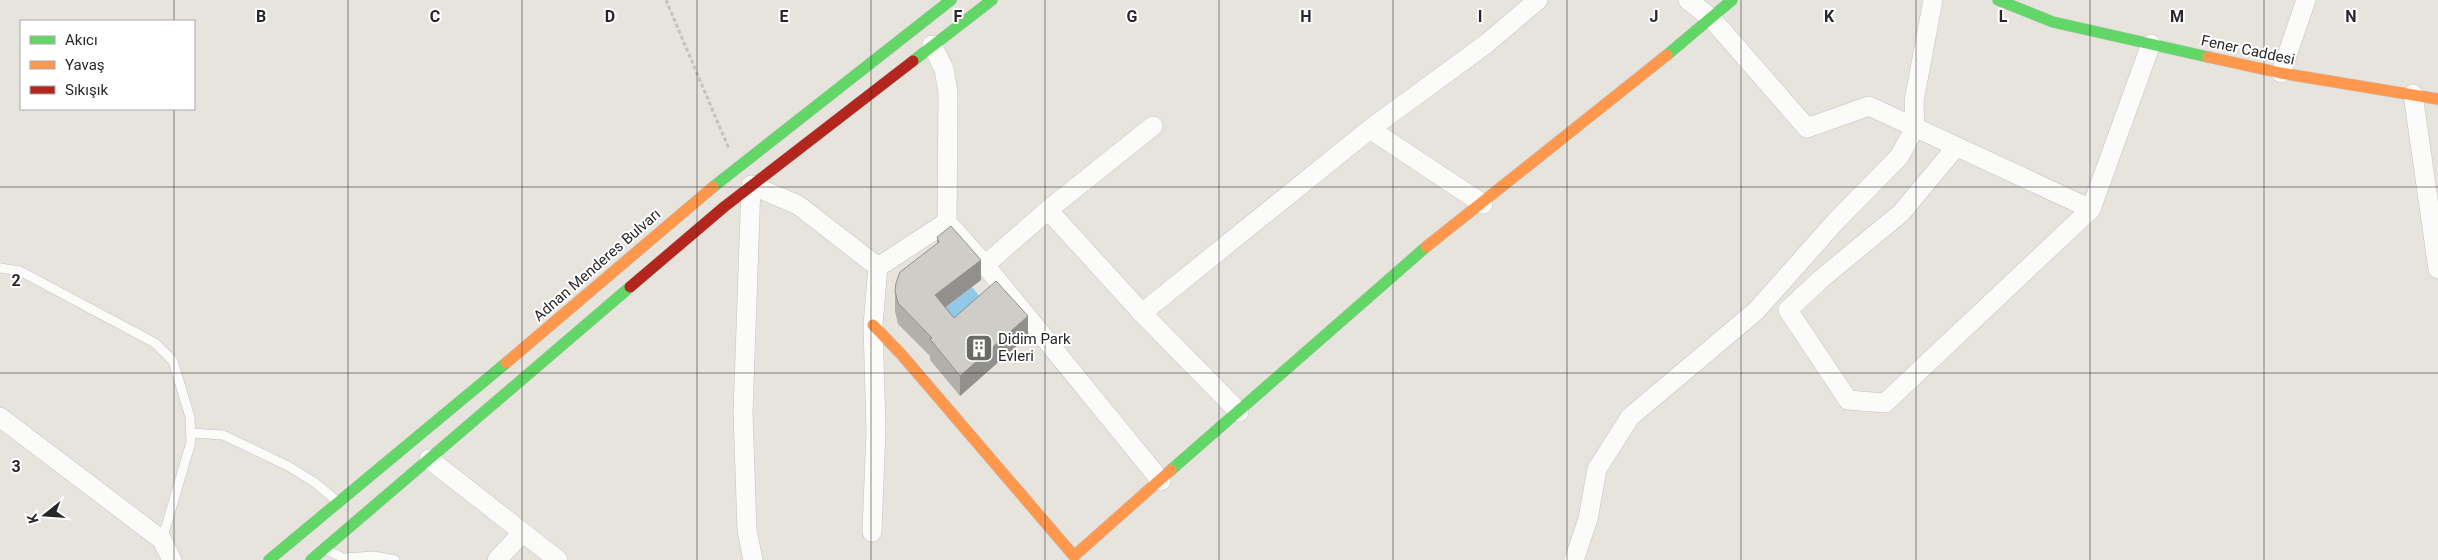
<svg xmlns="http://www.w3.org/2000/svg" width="2438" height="560" font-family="Roboto,sans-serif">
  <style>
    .water { fill: #91c9e8 }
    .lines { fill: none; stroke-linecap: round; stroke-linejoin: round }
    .lane-casing { stroke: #c4c3c3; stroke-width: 10 }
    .street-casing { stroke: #c4c3c3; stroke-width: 20 }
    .fast-casing { stroke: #c4c3c3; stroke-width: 12 }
    .slow-casing { stroke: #c4c3c3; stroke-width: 12 }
    .jam-casing { stroke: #c4c3c3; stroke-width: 12 }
    .path { stroke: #c4c3c3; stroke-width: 3; stroke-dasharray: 4 2.5; stroke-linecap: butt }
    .lane { stroke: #fbfbfa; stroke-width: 9 }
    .street { stroke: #fbfbfa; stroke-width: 19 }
    .fast { stroke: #63d668; stroke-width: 11 }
    .slow { stroke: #ff974d; stroke-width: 11 }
    .jam { stroke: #b3261e; stroke-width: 11 }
    .wall { fill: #b2b0ac }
    .shaded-wall { fill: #91908c }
    .building { fill: #cfcdc8; stroke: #91908c }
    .grid { fill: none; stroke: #282828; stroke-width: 1; stroke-opacity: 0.55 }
    .labels { text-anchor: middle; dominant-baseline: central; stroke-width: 4; stroke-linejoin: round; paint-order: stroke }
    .street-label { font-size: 15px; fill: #282828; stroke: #fff }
    .poi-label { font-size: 15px; fill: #282828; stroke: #fff; text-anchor: start }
    .grid-label { font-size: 16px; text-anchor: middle; font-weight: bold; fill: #282828; stroke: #fff; stroke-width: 4; stroke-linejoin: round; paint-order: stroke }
  </style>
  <rect width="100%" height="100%" fill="#e6e4dd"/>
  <path class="water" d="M972,287L986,304L954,329L941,311Z"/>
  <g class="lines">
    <g class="lane-casing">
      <g id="lane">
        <path d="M0,268L20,271L155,343L173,361L190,417L191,442L162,540"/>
        <path d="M191,433L223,435L288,466L314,482L337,501"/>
        <path d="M328,551L344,558L374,556L395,560"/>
      </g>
    </g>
    <g class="street-casing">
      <g id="street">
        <path d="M1688,0L1712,19L1807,128L1869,106L2091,209"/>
        <path d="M932,45L944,69L948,92L947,222L985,265L1161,481"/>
        <path d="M2281,73L2306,0"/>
        <path d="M2413,94L2438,269"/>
        <path d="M1370,129L1483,204"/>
        <path d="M1956,147L1901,213L1821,279L1788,310L1848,400L1885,403L2091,209L2151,44"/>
        <path d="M1048,210L1142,313L1239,412"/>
        <path d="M985,265L1048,210L1153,126"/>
        <path d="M1142,313L1370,129L1486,44L1538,0"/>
        <path d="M0,417L162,540L172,560"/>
        <path d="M429,459L558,560"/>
        <path d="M872,532L876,430L873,325L878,267L947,222"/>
        <path d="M497,560L522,533"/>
        <path d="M753,560L747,530L743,413L751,185L798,205L878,267"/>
        <path d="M1574,560L1588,519L1597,469L1630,417L1756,311L1836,221L1899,157L1915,128L1914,101L1933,0"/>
      </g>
    </g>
    <g class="fast-casing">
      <g id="fast">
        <path d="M1998,0L2053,22L2208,57"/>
        <path d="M1667,55L1732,0"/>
        <path d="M913,61L992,0"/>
        <path d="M713,187L951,0"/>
        <path d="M1171,470L1426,247"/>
        <path d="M269,560L506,363"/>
        <path d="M311,560L630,287"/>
      </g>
    </g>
    <g class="slow-casing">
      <g id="slow">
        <path d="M2208,57L2281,73L2438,99"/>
        <path d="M1426,247L1667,55"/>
        <path d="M873,325L901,354L1074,556L1171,470"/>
        <path d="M506,363L713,187"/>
      </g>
    </g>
    <g class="jam-casing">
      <path id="jam" d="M630,287L724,207L913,61"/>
    </g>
    <path class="path" d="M666,0L729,149"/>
    <use href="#lane" class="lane"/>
    <use href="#street" class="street"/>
    <use href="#fast" class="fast"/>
    <use href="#slow" class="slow"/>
    <use href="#jam" class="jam"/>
  </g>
  <path class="wall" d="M937,237L981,280L946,307L954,318L1028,336L960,396L930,360V356L898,324L895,311V291L937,244Z"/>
  <g class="shaded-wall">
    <path d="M981,260V280L935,315V295Z"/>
    <path d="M1028,316V336L960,396V376Z"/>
  </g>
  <path class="building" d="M951,226L981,260L935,295L954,318L996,281L1028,316L960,376L930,339L932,338L898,303L895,291L896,283L900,272L939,242L937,237Z"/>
  <path class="grid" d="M174,0V21M348,0V560M522,0V560M697,0V560M871,0V560M1045,0V560M1219,0V560M1393,0V560M1567,0V560M1741,0V560M1916,0V560M2090,0V560M2264,0V560M174,109V560M0,187H2438M0,373H2438"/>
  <defs>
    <g id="building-square" transform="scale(1.4375)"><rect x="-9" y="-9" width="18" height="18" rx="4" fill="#6a6a67" stroke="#fff"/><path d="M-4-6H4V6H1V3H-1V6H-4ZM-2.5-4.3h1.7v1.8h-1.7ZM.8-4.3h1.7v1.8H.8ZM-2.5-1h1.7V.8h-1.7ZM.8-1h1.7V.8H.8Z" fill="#fff"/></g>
  </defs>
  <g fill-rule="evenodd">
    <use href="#building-square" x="979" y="348"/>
  </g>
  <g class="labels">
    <g class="street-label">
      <text transform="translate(2248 50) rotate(12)">Fener Caddesi</text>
      <text transform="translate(597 265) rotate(-41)">Adnan Menderes Bulvarı</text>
    </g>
    <g class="poi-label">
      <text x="998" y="339">Didim Park<tspan x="998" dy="17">Evleri</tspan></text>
    </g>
  </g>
  <g class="grid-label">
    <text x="261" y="22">B</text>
    <text x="435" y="22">C</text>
    <text x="610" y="22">D</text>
    <text x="784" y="22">E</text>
    <text x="958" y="22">F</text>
    <text x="1132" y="22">G</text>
    <text x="1306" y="22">H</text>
    <text x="1480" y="22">I</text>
    <text x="1654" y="22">J</text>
    <text x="1829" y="22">K</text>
    <text x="2003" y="22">L</text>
    <text x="2177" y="22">M</text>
    <text x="2351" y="22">N</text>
    <text x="16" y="286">2</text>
    <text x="16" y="472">3</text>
  </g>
  <rect x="20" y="20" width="175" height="90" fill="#ffffff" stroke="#a9a9a9"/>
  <rect x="30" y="36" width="25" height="8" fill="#63d668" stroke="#a9a9a9"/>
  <text x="65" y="45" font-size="15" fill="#282828">Akıcı</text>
  <rect x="30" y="61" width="25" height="8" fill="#ff974d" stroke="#a9a9a9"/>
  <text x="65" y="70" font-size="15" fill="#282828">Yavaş</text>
  <rect x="30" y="86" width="25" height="8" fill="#b3261e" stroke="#a9a9a9"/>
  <text x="65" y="95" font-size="15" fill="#282828">Sıkışık</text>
  <g transform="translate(45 515) rotate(253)" stroke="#ffffff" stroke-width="4" paint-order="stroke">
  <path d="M0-4L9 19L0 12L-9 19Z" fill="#282828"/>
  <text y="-8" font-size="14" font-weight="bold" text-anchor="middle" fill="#282828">K</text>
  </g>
</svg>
